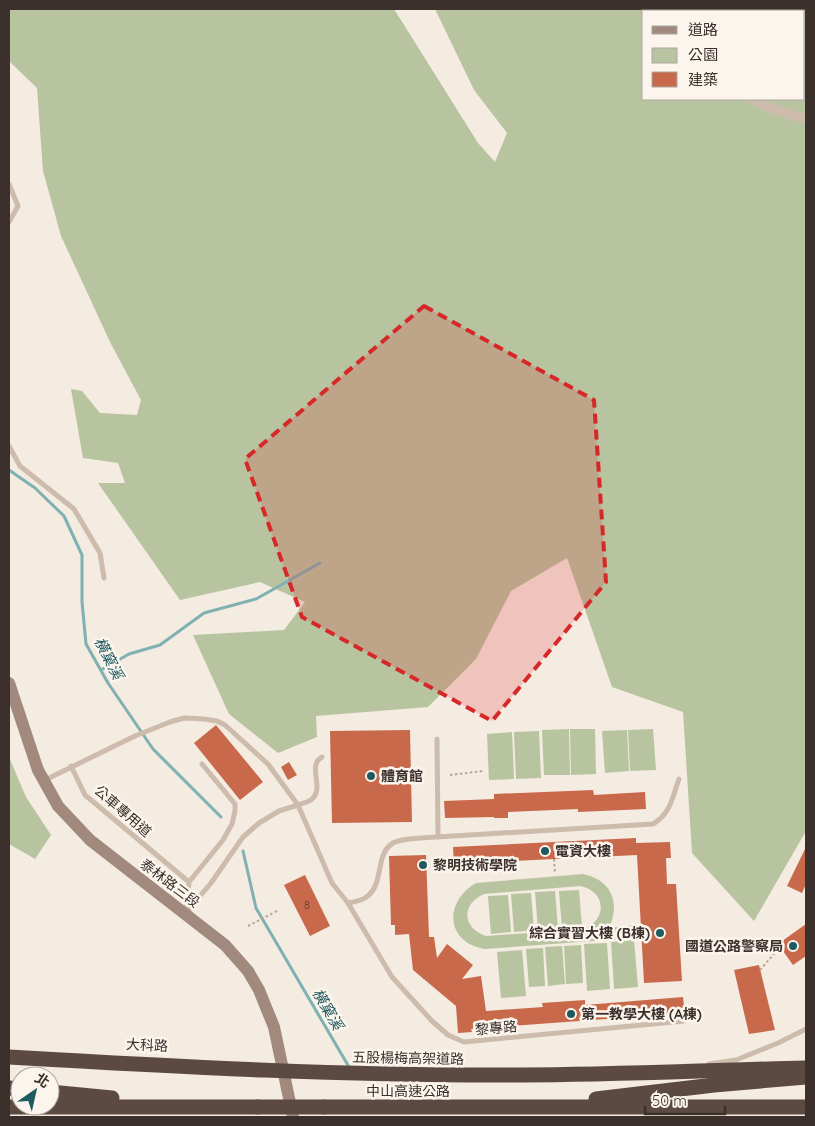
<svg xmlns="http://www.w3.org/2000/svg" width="815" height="1126" font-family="Quicksand,'Noto Sans TC',sans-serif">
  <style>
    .green { fill: #b8c4a0; fill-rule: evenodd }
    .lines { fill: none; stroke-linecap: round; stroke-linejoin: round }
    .stream { stroke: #7fb0b2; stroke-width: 3 }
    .building { fill: #c8694b }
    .path { stroke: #b9a596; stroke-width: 2; stroke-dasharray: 2.5 2.5; stroke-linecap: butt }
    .lane { stroke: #cdbbac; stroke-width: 5 }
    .street { stroke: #cdbbac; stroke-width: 10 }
    .secondary { stroke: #a18a7d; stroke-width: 12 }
    .highway { stroke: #5c4a42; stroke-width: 15 }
    .highway-bridge { stroke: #5c4a42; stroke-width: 15 }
    .marked { fill: #d62828; fill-opacity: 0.2; stroke: #d62828; stroke-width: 4; stroke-dasharray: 10 6; stroke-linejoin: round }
    .poi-dot { fill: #1f5a5e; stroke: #fbf5ee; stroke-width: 2 }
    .labels { text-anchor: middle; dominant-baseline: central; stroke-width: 5; stroke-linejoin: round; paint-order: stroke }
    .number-label { font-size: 11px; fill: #5e3e33 }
    .poi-label { font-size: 14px; font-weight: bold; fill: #3b302b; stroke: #fbf5ee; text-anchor: start }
    .street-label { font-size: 14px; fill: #3b302b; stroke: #fbf5ee }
    .water-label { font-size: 15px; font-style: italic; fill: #1f5a5e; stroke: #fbf5ee }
  </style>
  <rect width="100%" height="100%" fill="#f4ebe1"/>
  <g class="green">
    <path d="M9,9H394L478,143L495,162L507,133L474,90L435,9H806V831L754,921L692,853L683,712L612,687L567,558L511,591L476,659L428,707L316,716L317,737L278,753L229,714L193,635L284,630L305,602L260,582L180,600L98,483H125L118,463L83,458L71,389L82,391L100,413L137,415L141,400L111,344L61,236L43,171L37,88L9,61ZM644,11H804V99H644Z"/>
    <path d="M569,729L570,775H544L542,730Z"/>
    <path d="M570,729H595L596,774L571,775Z"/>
    <path d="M653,729L656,770L630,771L628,730Z"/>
    <path d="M627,730L629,771L605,773L602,731Z"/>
    <path d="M539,731L541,778L516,779L514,732Z"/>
    <path d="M512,732L514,779L489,780L487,734Z"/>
    <path d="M9,757L26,797L51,835L35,859L9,844Z"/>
    <path d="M583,874C611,880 621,902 609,928L633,925L634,938L485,949C446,943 443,902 476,883ZM580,886C606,891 608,919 584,929L486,936C462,928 461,904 484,894Z"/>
    <path d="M579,890L582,927L562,929L559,891Z"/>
    <path d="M555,891L558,929L538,930L535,892Z"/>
    <path d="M531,893L534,930L514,932L511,894Z"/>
    <path d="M508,895L511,932L491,934L488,896Z"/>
    <path d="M634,940L638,987L614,989L611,942Z"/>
    <path d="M607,943L610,989L587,991L584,944Z"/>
    <path d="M581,945L583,983L566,984L564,946Z"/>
    <path d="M562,946L565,984L548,986L545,947Z"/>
    <path d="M543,948L545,986L529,987L526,949Z"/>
    <path d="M522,950L526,996L501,998L497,952Z"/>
  </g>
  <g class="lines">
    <g class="stream">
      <path d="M9,470L35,488L64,516L82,555V602L86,644L108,683L153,749L221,817"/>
      <path d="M101,670L129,654L160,645L204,613L256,599L320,563"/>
      <path d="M243,851L256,908L349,1067"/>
    </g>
  </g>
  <g class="building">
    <path d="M216,725L263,782L240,800L194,743Z"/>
    <path d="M410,730L412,822L332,823L330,731Z"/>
    <path d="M289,762L297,775L288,780L281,767Z"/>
    <path d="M593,790L594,795L645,792L646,809L578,812V809L508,812V818H494V817L445,818L444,801L494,799V794Z"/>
    <path d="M636,838V843L670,842L671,858H666L667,884H676L682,981L644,983L637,855L454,864L453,847Z"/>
    <path d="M806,847V884L802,893L787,886Z"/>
    <path d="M426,855L429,937H434L437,958L447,944L473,965L462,979L481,976L486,1011L543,1007L542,1003L585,1000V1005L683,997L685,1016L660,1018V1015L471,1029L472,1032L458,1033L456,1006L413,970L409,934L395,935V925H391L389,856Z"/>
    <path d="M305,875L330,926L310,936L284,885Z"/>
    <path d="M806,924V956L793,965L778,944Z"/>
    <path d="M759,965L775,1030L749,1034L734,970Z"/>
  </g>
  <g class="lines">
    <g class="path">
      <path d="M450,775L483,771"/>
      <path d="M554,859L555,873"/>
      <path d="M248,926L277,911"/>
      <path d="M760,970L780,947"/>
    </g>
    <g class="lane">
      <path d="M9,184L18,206L9,222"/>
      <path d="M9,446L20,466L74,509L100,553L104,578"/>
      <path d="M437,739L438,837"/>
      <path d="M71,766L85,795L189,882"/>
      <path d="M45,780L135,736L170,722L184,718L204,719L217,721L225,725L268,764L298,805C303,803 310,802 313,798C324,787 307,765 322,757"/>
      <path d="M348,903C355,902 364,900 369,895C384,881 375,854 393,843C401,839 411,839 420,838L653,824C671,813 672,798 679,779"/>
      <path d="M186,913L211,883L243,837L259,823L279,811L298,805L332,883L348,903L392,977L432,1021L448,1035L464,1042L684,1021"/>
      <path d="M186,913L189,882L223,840L232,824L235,811V804L202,764"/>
      <path d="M709,1064L736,1060L778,1043L806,1029"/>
    </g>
    <path class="street" d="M752,99L767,107L806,119"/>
    <path class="secondary" d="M9,683L38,770L58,806L90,840L225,945L248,971L259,990L274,1027L293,1117"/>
    <g class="highway">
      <path d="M9,1088L20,1089"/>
      <path d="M50,1092L112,1098"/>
      <path d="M596,1099L714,1085L806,1077"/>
      <path d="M9,1107H258"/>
      <path d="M324,1107H806"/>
    </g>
    <g class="highway-bridge">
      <path d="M9,1057C180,1067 351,1076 522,1075C616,1075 711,1070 806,1068"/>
      <path d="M258,1107H324"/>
    </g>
  </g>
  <path class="marked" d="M424,306L594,400L606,582L492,721L302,617L245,459Z"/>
  <g class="poi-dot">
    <circle cx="371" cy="776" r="5"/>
    <circle cx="545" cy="851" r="5"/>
    <circle cx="423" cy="865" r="5"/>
    <circle cx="660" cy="933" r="5"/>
    <circle cx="793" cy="946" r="5"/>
    <circle cx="571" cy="1014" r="5"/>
  </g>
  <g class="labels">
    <g class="number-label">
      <text x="307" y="905">8</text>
    </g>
    <g class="poi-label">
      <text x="381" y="776">體育館</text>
      <text x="555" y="851">電資大樓</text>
      <text x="433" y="865">黎明技術學院</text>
      <text x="650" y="933" text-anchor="end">綜合實習大樓 (B棟)</text>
      <text x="783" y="946" text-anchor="end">國道公路警察局</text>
      <text x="581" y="1014">第一教學大樓 (A棟)</text>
    </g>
    <g class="street-label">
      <text transform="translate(123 811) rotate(41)">公車專用道</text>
      <text transform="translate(170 883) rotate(37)">泰林路三段</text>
      <text transform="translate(496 1028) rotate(-5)">黎專路</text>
      <text transform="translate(147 1045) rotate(3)">大科路</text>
      <text transform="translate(408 1058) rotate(1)">五股楊梅高架道路</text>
      <text x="408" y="1091">中山高速公路</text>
    </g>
    <g class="water-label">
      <text transform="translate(109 658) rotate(63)">橫窠溪</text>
      <text transform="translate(328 1009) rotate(60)">橫窠溪</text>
    </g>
  </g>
  <rect width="815" height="1126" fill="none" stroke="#3b302b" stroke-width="20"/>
  <rect x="642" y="10" width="162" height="90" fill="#fbf5ee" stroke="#aea6a0"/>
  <rect x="652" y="26" width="25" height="8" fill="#a18a7d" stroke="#aea6a0"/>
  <text x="688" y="35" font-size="15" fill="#3b302b">道路</text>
  <rect x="652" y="48" width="25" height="15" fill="#b8c4a0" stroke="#aea6a0"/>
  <text x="688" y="60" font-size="15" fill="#3b302b">公園</text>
  <rect x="652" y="72" width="25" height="15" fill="#c8694b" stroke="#aea6a0"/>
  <text x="688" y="85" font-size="15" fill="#3b302b">建築</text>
  <g transform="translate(35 1091) rotate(34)"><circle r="24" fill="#fbf5ee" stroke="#aea6a0"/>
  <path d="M0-4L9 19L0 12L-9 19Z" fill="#1f5a5e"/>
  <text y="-8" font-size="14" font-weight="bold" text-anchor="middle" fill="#3b302b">北</text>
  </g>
  <path d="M645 1106v8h80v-8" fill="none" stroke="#3b302b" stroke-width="2.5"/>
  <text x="652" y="1106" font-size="15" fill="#3b302b" stroke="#fbf5ee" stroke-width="4" paint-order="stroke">50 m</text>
</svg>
